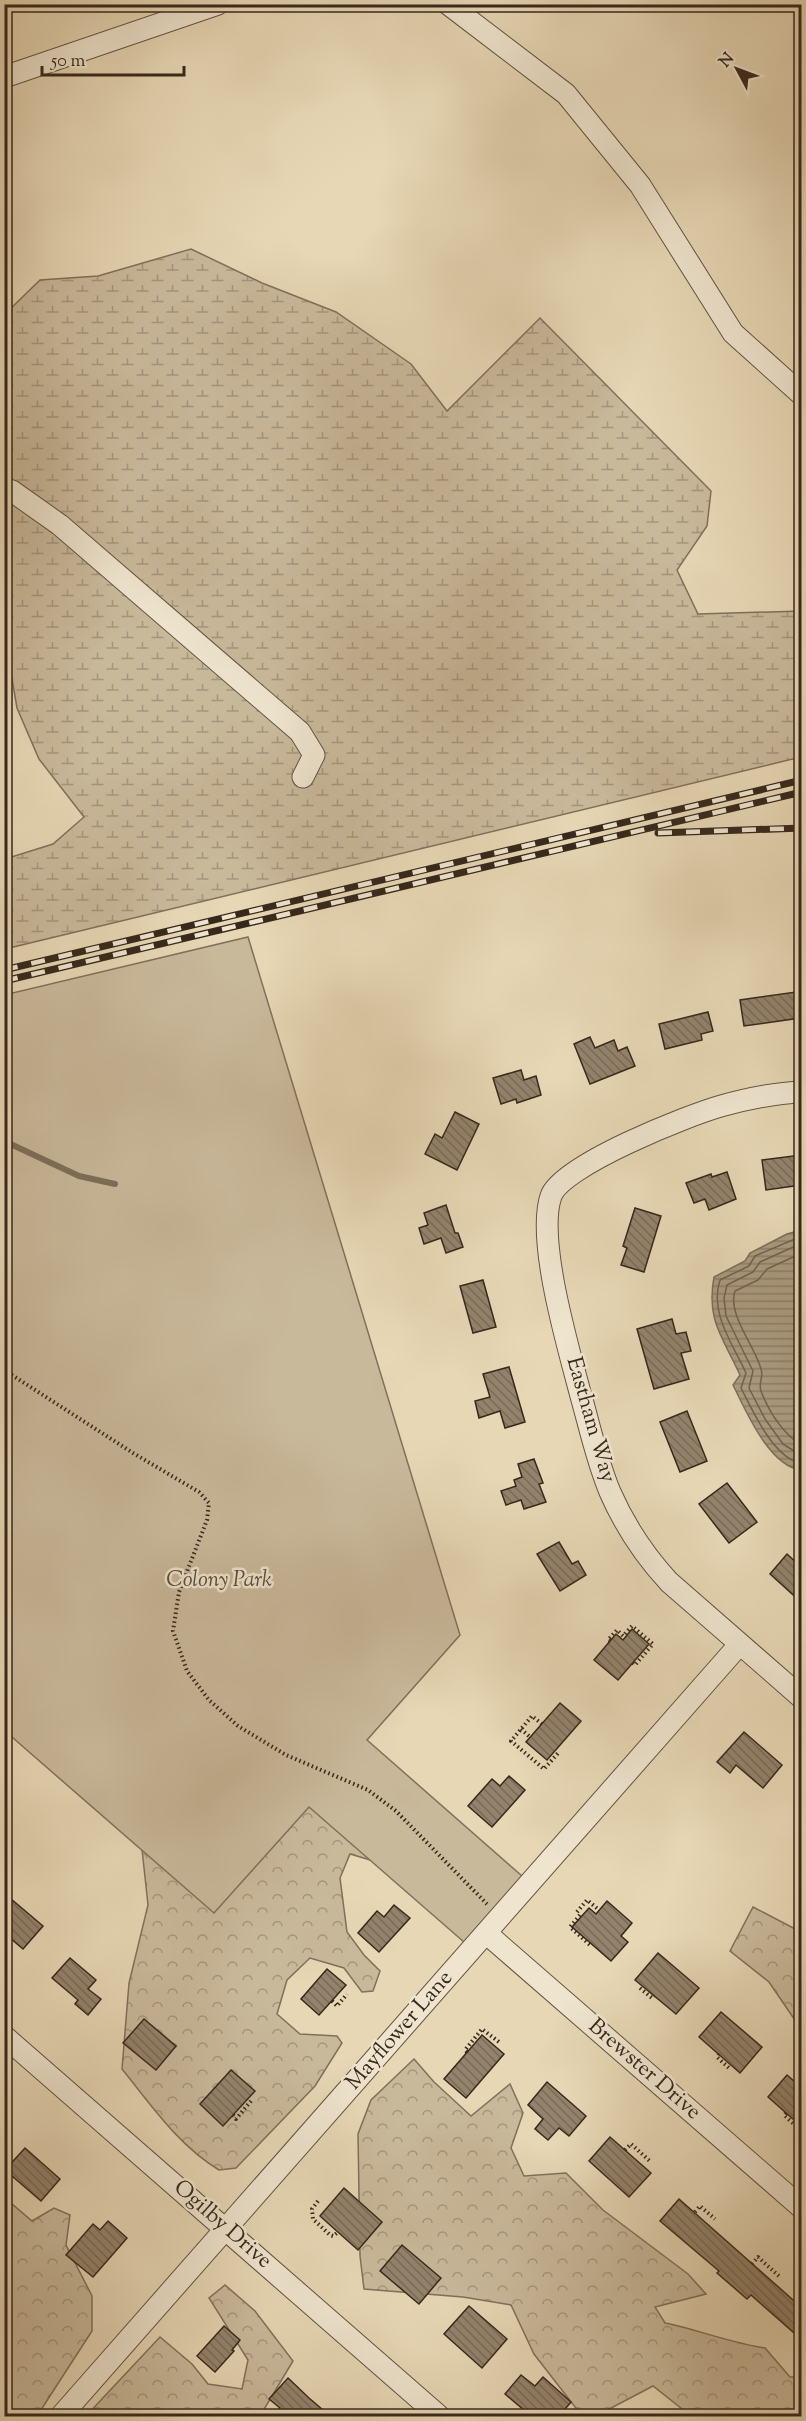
<svg xmlns="http://www.w3.org/2000/svg" width="806" height="2421" font-family="'Sorts Mill Goudy',serif">
  <style>
    .forest { fill: url(#forest-crowns); stroke: #80705c; stroke-width: 1.5 }
    .wetland { fill: url(#wetland-marsh); stroke: #80705c; stroke-width: 1.5 }
    .park { fill: #c9b99b; stroke: #80705c; stroke-width: 1.5 }
    .water { fill: url(#water-rules); stroke: #7d6e59; stroke-width: 1.5 }
    .lines { fill: none; stroke-linecap: round; stroke-linejoin: round }
    .shore { stroke: #71624e; stroke-width: 1.5 }
    .stream { stroke: #7d6e59; stroke-width: 6 }
    .building { fill: url(#building-back-hatch); stroke: #37281c; stroke-width: 1.5 }
    .minor-casing { stroke: #635442; stroke-width: 23 }
    .path { stroke: #37281c; stroke-width: 4; stroke-dasharray: 1.5 3; stroke-linecap: butt }
    .minor { stroke: #efe5cf; stroke-width: 21 }
    .rail-casing { stroke: #37281c; stroke-width: 7 }
    .rail { stroke: #efe5cf; stroke-width: 4.5; stroke-dasharray: 14; stroke-linecap: butt }
    .labels { text-anchor: middle; dominant-baseline: central; stroke-width: 5; stroke-linejoin: round; paint-order: stroke }
    .street-label { font-size: 22px; fill: #37281c; stroke: #efe5cf }
    .park-label { font-size: 22px; font-style: italic; fill: #5c4c3c; stroke: #efe5cf }
  </style>
  <defs>
    <pattern id="forest-crowns" width="20" height="18" patternUnits="userSpaceOnUse" patternTransform="scale(1.5)"><rect width="20" height="18" fill="#c9b99b"/><path d="M2 6a3 3 0 1 1 6 0M12 15a3 3 0 1 1 6 0" fill="none" stroke="#a4967e"/></pattern>
    <pattern id="wetland-marsh" width="20" height="14" patternUnits="userSpaceOnUse" patternTransform="scale(1.5)"><rect width="20" height="14" fill="#c9b99b"/><path d="M1 5h8M5 5V1M11 12h8M15 12V8" fill="none" stroke="#a4967e"/></pattern>
    <pattern id="water-rules" width="6" height="5" patternUnits="userSpaceOnUse" patternTransform="scale(1.5)"><rect width="6" height="5" fill="#ab9c81"/><path d="M0 2.5h6" fill="none" stroke="#8c7f69"/></pattern>
    <pattern id="building-back-hatch" width="6" height="6" patternUnits="userSpaceOnUse" patternTransform="scale(1.5)"><rect width="6" height="6" fill="#93836c"/><path d="M-1 5l2 2M0 0l6 6M5-1l2 2" fill="none" stroke="#796b58"/></pattern>
  </defs>
  <rect width="100%" height="100%" fill="#e7d7b5"/>
  <filter id="stains"><feTurbulence type="fractalNoise" baseFrequency=".00333" numOctaves="4"/><feColorMatrix values="0 0 0 0 .2 0 0 0 0 .09 0 0 0 0 .02 0 0 0 .5 -.17"/></filter>
  <radialGradient id="worn" r=".72"><stop offset=".6" stop-color="#630" stop-opacity="0"/><stop offset="1" stop-color="#630" stop-opacity=".3"/></radialGradient>
  <g class="forest">
    <path d="M312,1776L384,1864L350,1854L340,1878L347,1932L364,1955L380,1971L373,1991L362,1992L344,1968L310,1958L287,1980L277,2014L300,2034L337,2036L342,2043L315,2086L236,2168L219,2170C178,2145 152,2106 122,2069L129,1983L148,1905L141,1840Z"/>
    <path d="M753,1907L801,1932V2029L769,1982L730,1951Z"/>
    <path d="M414,2059L434,2082L471,2116L510,2084L523,2113L511,2148L524,2176L566,2173L603,2210L688,2274L706,2294L655,2307L665,2323C699,2330 731,2343 765,2348L790,2377H801V2416H691L653,2386L596,2416H582L534,2354L511,2305L463,2297L364,2289L360,2256L358,2134L371,2100Z"/>
    <path d="M4,2197L32,2221L54,2208L70,2215L66,2245L92,2296V2331L37,2416H5Z"/>
    <path d="M225,2285L255,2311L293,2361L260,2416H86L160,2337L192,2364L208,2384L242,2389L248,2360L209,2298Z"/>
  </g>
  <path class="wetland" d="M191,249L262,283L336,312L411,364L447,411L540,318L711,491L707,526L677,570L698,614L801,611V757L5,949V859L53,844L84,817L39,759L17,708L7,650L5,587V314L40,280L98,276Z"/>
  <path class="park" d="M248,937L460,1635L367,1740L530,1883L472,1949L309,1807L214,1913L5,1731L4,995Z"/>
  <path class="water" d="M801,1230H802L801,1470C769,1466 746,1411 733,1385L740,1375C723,1337 706,1321 714,1277L745,1261L750,1253L787,1234Z"/>
  <g class="lines">
    <g class="shore">
      <path d="M802,1236L755,1256L749,1266L720,1280C709,1313 733,1344 746,1373L741,1388C753,1411 773,1458 802,1464"/>
      <path d="M802,1243L760,1262L753,1272L727,1285L724,1298L726,1316L753,1371L749,1388L765,1419L783,1444L802,1456"/>
      <path d="M802,1253L767,1269L758,1280L735,1291C727,1314 755,1346 761,1369C764,1376 758,1384 761,1391C769,1412 783,1433 802,1446"/>
    </g>
    <path class="stream" d="M4,1141L79,1176L115,1184"/>
  </g>
  <g class="building">
    <path d="M796,992L800,1018L744,1026L740,1000Z"/>
    <path d="M708,1012L713,1031L701,1034L702,1040L665,1049L659,1024Z"/>
    <path d="M590,1037L595,1048L614,1040L618,1051L627,1047L635,1066L590,1084L574,1044Z"/>
    <path d="M521,1070L524,1080L536,1076L541,1095L517,1103L516,1099L501,1104L493,1078Z"/>
    <path d="M455,1112L479,1124L457,1170L425,1154L435,1134L442,1138Z"/>
    <path d="M801,1155V1185L766,1190L762,1160Z"/>
    <path d="M727,1172L736,1199L709,1210L705,1199L694,1203L686,1183L711,1174L712,1177Z"/>
    <path d="M446,1205L455,1233H458L463,1247L446,1253L441,1238L424,1244L419,1228L428,1225L424,1213Z"/>
    <path d="M635,1208L661,1216L644,1272L621,1265L627,1248L623,1246Z"/>
    <path d="M483,1280L496,1327L473,1333L460,1286Z"/>
    <path d="M672,1319L676,1334L686,1332L691,1351L681,1353L689,1379L654,1389L637,1329Z"/>
    <path d="M509,1367L525,1422L505,1428L500,1411L479,1418L475,1401L490,1397L483,1374Z"/>
    <path d="M687,1411L707,1461L680,1472L660,1422Z"/>
    <path d="M534,1459L543,1483L539,1484L546,1502L524,1509L521,1500L506,1505L501,1491L516,1486L514,1480L522,1477L518,1464Z"/>
    <path d="M727,1483L757,1522L729,1543L699,1504Z"/>
    <path d="M559,1542L572,1564L578,1561L586,1575L560,1591L537,1554Z"/>
    <path d="M787,1554L801,1567V1602L770,1574Z"/>
    <path d="M632,1629L649,1644L618,1680L594,1660L616,1634L623,1640Z"/>
    <path d="M560,1703L581,1721L547,1760L526,1742Z"/>
    <path d="M744,1732L782,1765L763,1788L736,1765L730,1773L717,1762Z"/>
    <path d="M509,1776L525,1790L492,1827L468,1806L492,1779L500,1786Z"/>
    <path d="M4,1893L43,1926L23,1949L4,1933Z"/>
    <path d="M607,1901L632,1923L621,1936L628,1942L611,1961L572,1927L589,1908L596,1914Z"/>
    <path d="M394,1905L410,1918L379,1952L358,1933L377,1911L384,1917Z"/>
    <path d="M658,1953L699,1988L676,2014L635,1980Z"/>
    <path d="M70,1958L96,1980L88,1989L101,1999L88,2015L75,2004L78,2000L52,1978Z"/>
    <path d="M327,1969L346,1985L319,2015L301,1999Z"/>
    <path d="M721,2012L762,2047L740,2073L699,2037Z"/>
    <path d="M144,2019L176,2046L156,2070L123,2043Z"/>
    <path d="M482,2035L504,2054L466,2098L444,2079Z"/>
    <path d="M231,2070L255,2091L223,2126L200,2104Z"/>
    <path d="M787,2075L801,2087V2126L768,2097Z"/>
    <path d="M547,2082L586,2116L569,2136L559,2128L548,2140L535,2129L543,2119L528,2105Z"/>
    <path d="M610,2137L651,2173L629,2197L589,2161Z"/>
    <path d="M25,2148L60,2179L41,2201L5,2170Z"/>
    <path d="M344,2188L382,2222L358,2250L320,2216Z"/>
    <path d="M679,2199L801,2307V2339L751,2295L747,2299L717,2273L719,2271L660,2221Z"/>
    <path d="M108,2221L127,2238L93,2277L66,2255L93,2224L100,2230Z"/>
    <path d="M402,2245L441,2278L419,2304L380,2271Z"/>
    <path d="M469,2306L507,2339L482,2368L444,2334Z"/>
    <path d="M224,2326L240,2340L232,2350L234,2351L215,2372L197,2356Z"/>
    <path d="M521,2375L535,2386L543,2377L571,2402L559,2416H531L505,2394Z"/>
    <path d="M288,2378L309,2398L330,2416H272L280,2408L269,2399Z"/>
  </g>
  <g class="lines">
    <g class="minor-casing">
      <g id="minor">
        <path d="M448,4L566,94L640,185L733,333L802,395"/>
        <path d="M4,77L218,4"/>
        <path d="M4,488L12,491L60,525L300,732L314,755L303,777"/>
        <path d="M802,1092C775,1093 746,1099 721,1106C689,1115 562,1165 551,1196C536,1240 569,1350 581,1396C590,1428 597,1461 610,1492C624,1524 645,1556 669,1582L802,1698"/>
        <path d="M486,1933L802,2208"/>
        <path d="M4,2036L439,2416"/>
        <path d="M61,2416L739,1645"/>
      </g>
    </g>
    <g class="path">
      <path d="M4,1370L133,1453L199,1492L209,1503L207,1520L179,1592L173,1631L187,1671L209,1700L238,1726L286,1755L368,1790L396,1811L487,1904"/>
      <path d="M610,1641L608,1640L617,1630L623,1636L632,1626L653,1644L635,1665L633,1663"/>
      <path d="M542,1724L532,1716L511,1741L544,1769L559,1752"/>
      <path d="M521,1729L530,1737"/>
      <path d="M577,1912L587,1900L599,1910"/>
      <path d="M580,1915L570,1927L590,1945L591,1943"/>
      <path d="M640,1988L652,1998L654,1996"/>
      <path d="M332,2001L337,2006L347,1994"/>
      <path d="M467,2052L465,2050L482,2029L499,2042"/>
      <path d="M719,2054L717,2057L729,2068"/>
      <path d="M786,2113L784,2115L796,2126"/>
      <path d="M233,2115L236,2119L251,2101"/>
      <path d="M625,2150L631,2144L651,2162"/>
      <path d="M318,2201L312,2209L313,2219L330,2235L333,2236L338,2232"/>
      <path d="M695,2212L700,2206L715,2219"/>
      <path d="M752,2264L758,2257L781,2278"/>
    </g>
    <use href="#minor" class="minor"/>
    <g class="rail-casing">
      <g id="rail">
        <path d="M658,833L802,828"/>
        <path d="M4,970L802,780"/>
        <path d="M4,981L802,792"/>
      </g>
    </g>
    <use href="#rail" class="rail"/>
  </g>
  <g class="labels">
    <g class="street-label">
      <text transform="translate(590 1420) rotate(74)">Eastham Way</text>
      <text transform="translate(400 2031) rotate(-49)">Mayflower Lane</text>
      <text transform="translate(644 2070) rotate(41)">Brewster Drive</text>
      <text transform="translate(222 2225) rotate(41)">Ogilby Drive</text>
    </g>
    <g class="park-label">
      <text x="219" y="1581">Colony Park</text>
    </g>
  </g>
  <rect width="806" height="2421" fill="none" stroke="#e7d7b5" stroke-width="24"/>
  <rect x="6" y="6" width="794" height="2409" fill="none" stroke="#37281c" stroke-width="3"/>
  <rect x="12" y="12" width="782" height="2397" fill="none" stroke="#37281c" stroke-width="1.5"/>
  <g transform="translate(737 69) rotate(311)" stroke="#efe5cf" stroke-width="4.5" paint-order="stroke">
  <path d="M0-4.5L10 22L0 15L-10 22Z" fill="#37281c"/>
  <text y="-9" font-size="16" font-weight="bold" text-anchor="middle" fill="#37281c">N</text>
  </g>
  <path d="M42 66v9h142v-9" fill="none" stroke="#37281c" stroke-width="3"/>
  <text x="51" y="66" font-size="18" fill="#37281c" stroke="#efe5cf" stroke-width="4.5" paint-order="stroke">50 m</text>
  <rect width="100%" height="100%" filter="url(#stains)"/>
  <rect width="100%" height="100%" fill="url(#worn)"/>
</svg>
